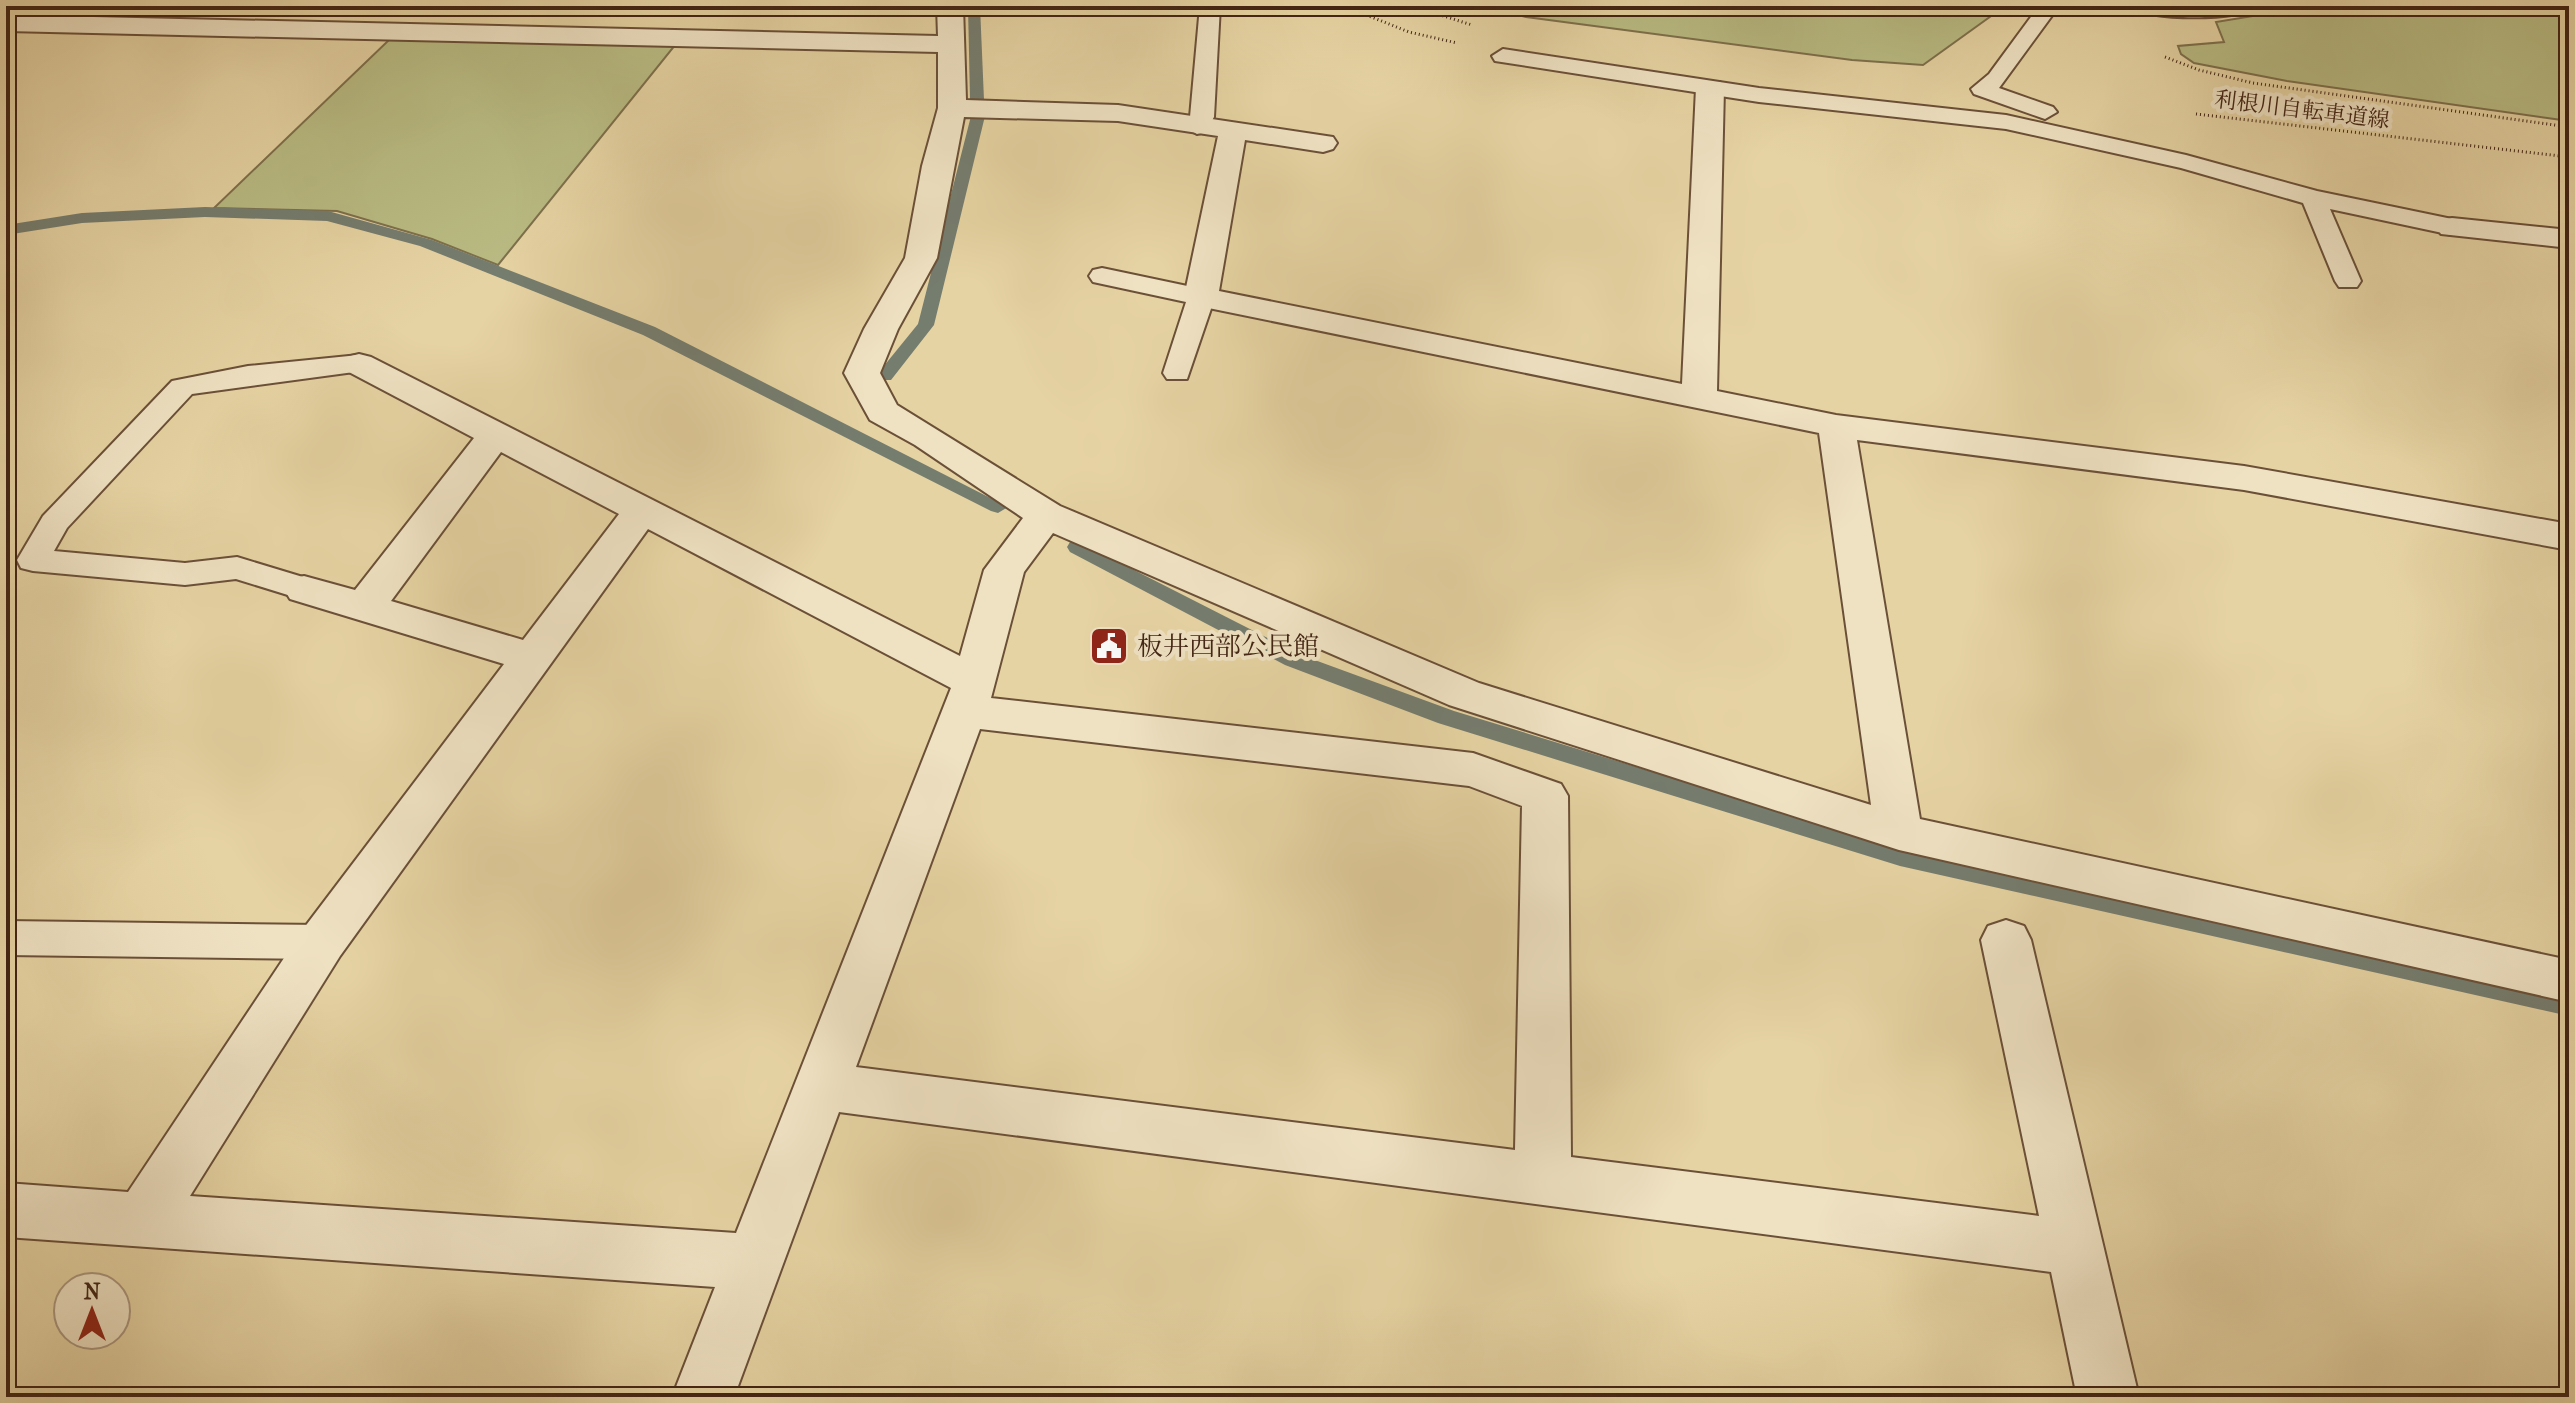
<svg xmlns="http://www.w3.org/2000/svg" width="2575" height="1403" font-family="'IM FELL French Canon','Noto Serif JP',serif">
  <style>
    .green { fill: #b9bb83; stroke: #7e704c; stroke-width: 2 }
    .lines { fill: none; stroke-linecap: round; stroke-linejoin: round }
    .stream { fill: #757d6f; fill-rule: evenodd }
    .lane-casing { stroke: #6b5038; stroke-width: 4 }
    .street-casing { stroke: #6b5038; stroke-width: 4 }
    .path { stroke: #422514; stroke-width: 3; stroke-dasharray: 1 3; stroke-linecap: butt }
    .lane { fill: #efe2c3; fill-rule: evenodd }
    .street { fill: #efe2c3; fill-rule: evenodd }
    .labels { text-anchor: middle; dominant-baseline: central; stroke-width: 8; stroke-linejoin: round; paint-order: stroke }
    .far-street-label { font-size: 22px; fill: #422514; stroke: #efe2c3 }
    .poi-label { font-size: 26px; fill: #422514; stroke: #efe2c3; text-anchor: start }
  </style>
  <rect width="100%" height="100%" fill="#e6d3a3"/>
  <filter id="stains"><feTurbulence type="fractalNoise" baseFrequency=".0025" numOctaves="4"/><feColorMatrix values="0 0 0 0 .2 0 0 0 0 .09 0 0 0 0 .02 0 0 0 .5 -.17"/></filter>
  <radialGradient id="worn" r=".72"><stop offset=".6" stop-color="#630" stop-opacity="0"/><stop offset="1" stop-color="#630" stop-opacity=".3"/></radialGradient>
  <g class="green">
    <path d="M1482,6H2005L1923,65L1852,60L1526,17Z"/>
    <path d="M2314,6H2569V60H2563L2569,67V121L2287,81L2194,63L2181,54L2178,46L2224,42L2216,22Z"/>
    <path d="M390,39L676,44L498,265L432,239L337,211L214,208Z"/>
  </g>
  <g class="lines">
    <g class="stream">
      <path d="M968,6H980L984,100L977,104L970,100Z"/>
      <path d="M978,112L985,116L934,325L891,380H879V372L918,324L971,116Z"/>
      <path d="M205,207L328,211L432,240L655,327L1008,507L998,513L991,511L643,335L420,246L327,221L205,217L82,223L6,235V225L82,213Z"/>
      <path d="M1077,541L1301,655L1454,711L1900,848L2569,994V1016L1900,866L1438,723L1285,665L1070,552L1067,547L1070,542Z"/>
    </g>
    <g class="lane-casing">
      <g id="lane">
        <path d="M1200,6H1220L1214,117L1205,132L1197,134L1185,127L1190,117Z"/>
        <path d="M2039,6H2059L1999,88L2053,107L2057,112L2045,119L1974,94L1971,89L1989,74Z"/>
        <path d="M2129,6H2259C2246,21 2142,21 2129,6Z"/>
        <path d="M1503,49L1759,88L2006,115L2186,155L2317,191L2452,219L2465,227L2452,235L2330,209L2361,281L2357,287H2339L2335,281L2303,203L2181,168L2006,129L1759,102L1495,61L1492,56Z"/>
        <path d="M1102,268L1211,291L1215,297L1187,379H1167L1163,373L1186,302L1093,282L1089,276L1093,270Z"/>
        <path d="M359,355L369,358L373,364L369,370L192,394L67,528L54,551L185,563L237,557L316,581L321,589L316,597L304,600L236,579L185,585L33,571L21,568L17,560L43,516L172,381L248,366Z"/>
        <path d="M6,921L322,925L337,930L343,942L337,954L322,959L6,955Z"/>
      </g>
    </g>
    <g class="street-casing">
      <g id="street">
        <path d="M937,6H963L966,100L1118,105L1333,137L1337,143L1333,149L1323,152L1245,140L1219,291L1682,384L1696,88L1700,82H1720L1724,88L1717,391L1836,415L2244,466L2569,524V550L2244,490L1857,440L1920,819L2569,960V1002L1899,850L1449,705L1053,533L1024,572L991,698L1473,753L1561,784L1568,796L1571,1157L2039,1216L1981,940L1988,926L2006,920L2024,926L2031,940L2139,1397H2077L2051,1272L839,1112L734,1397H672L715,1287L6,1237V1183L128,1192L304,928L504,664L290,599L284,589L290,579L304,576L355,590L474,438L347,371L342,364L347,357L359,354L371,357L960,656L984,570L1023,518L915,445L870,420L844,373L864,329L905,258L922,166L938,108V52L6,31V15L938,36ZM964,117L1118,121L1218,136L1184,297L1189,304L1819,433L1871,805L1479,683L1060,506L897,405L880,373L898,329L937,258ZM501,452L619,514L523,640L391,601ZM648,529L951,688L736,1233L190,1196L340,956ZM980,729L1469,786L1522,806L1515,1150L856,1067Z"/>
        <path d="M2452,218L2569,230V248L2441,234L2436,227L2441,220Z"/>
      </g>
    </g>
    <g class="path">
      <path d="M1344,6L1409,32L1457,43"/>
      <path d="M1412,6L1472,25"/>
      <path d="M1868,6L1922,14L1925,6"/>
      <path d="M2165,57L2199,70L2253,83L2569,127"/>
      <path d="M2196,114L2569,157"/>
    </g>
    <use href="#lane" class="lane"/>
    <use href="#street" class="street"/>
  </g>
  <defs>
    <g id="civic-square" transform="scale(2)"><rect x="-9" y="-9" width="18" height="18" rx="4" fill="#8f2418" stroke="#efe2c3"/><path d="M-.6-6.5H3V-4.5H.6V-3L4-1V1h2V6H-6V1h2V-1L-.6-3ZM-1.2 2.5V6h2.4V2.5Z" fill="#fff"/></g>
  </defs>
  <g fill-rule="evenodd">
    <use href="#civic-square" x="1109" y="646"/>
  </g>
  <g class="labels">
    <g class="far-street-label">
      <text transform="translate(2302 110) rotate(7)">利根川自転車道線</text>
    </g>
    <g class="poi-label">
      <text x="1137" y="646">板井西部公民館</text>
    </g>
  </g>
  <rect width="2575" height="1403" fill="none" stroke="#e6d3a3" stroke-width="32"/>
  <rect x="8" y="8" width="2559" height="1387" fill="none" stroke="#422514" stroke-width="4"/>
  <rect x="16" y="16" width="2543" height="1371" fill="none" stroke="#422514" stroke-width="2"/>
  <g transform="translate(92 1311)"><circle r="38" fill="#efe2c3" stroke="#aa967d" stroke-width="2"/>
  <path d="M0-6L14 30L0 20L-14 30Z" fill="#8f2418"/>
  <text y="-12" font-size="22" font-weight="bold" text-anchor="middle" fill="#422514">N</text>
  </g>
  <rect width="100%" height="100%" filter="url(#stains)"/>
  <rect width="100%" height="100%" fill="url(#worn)"/>
</svg>
